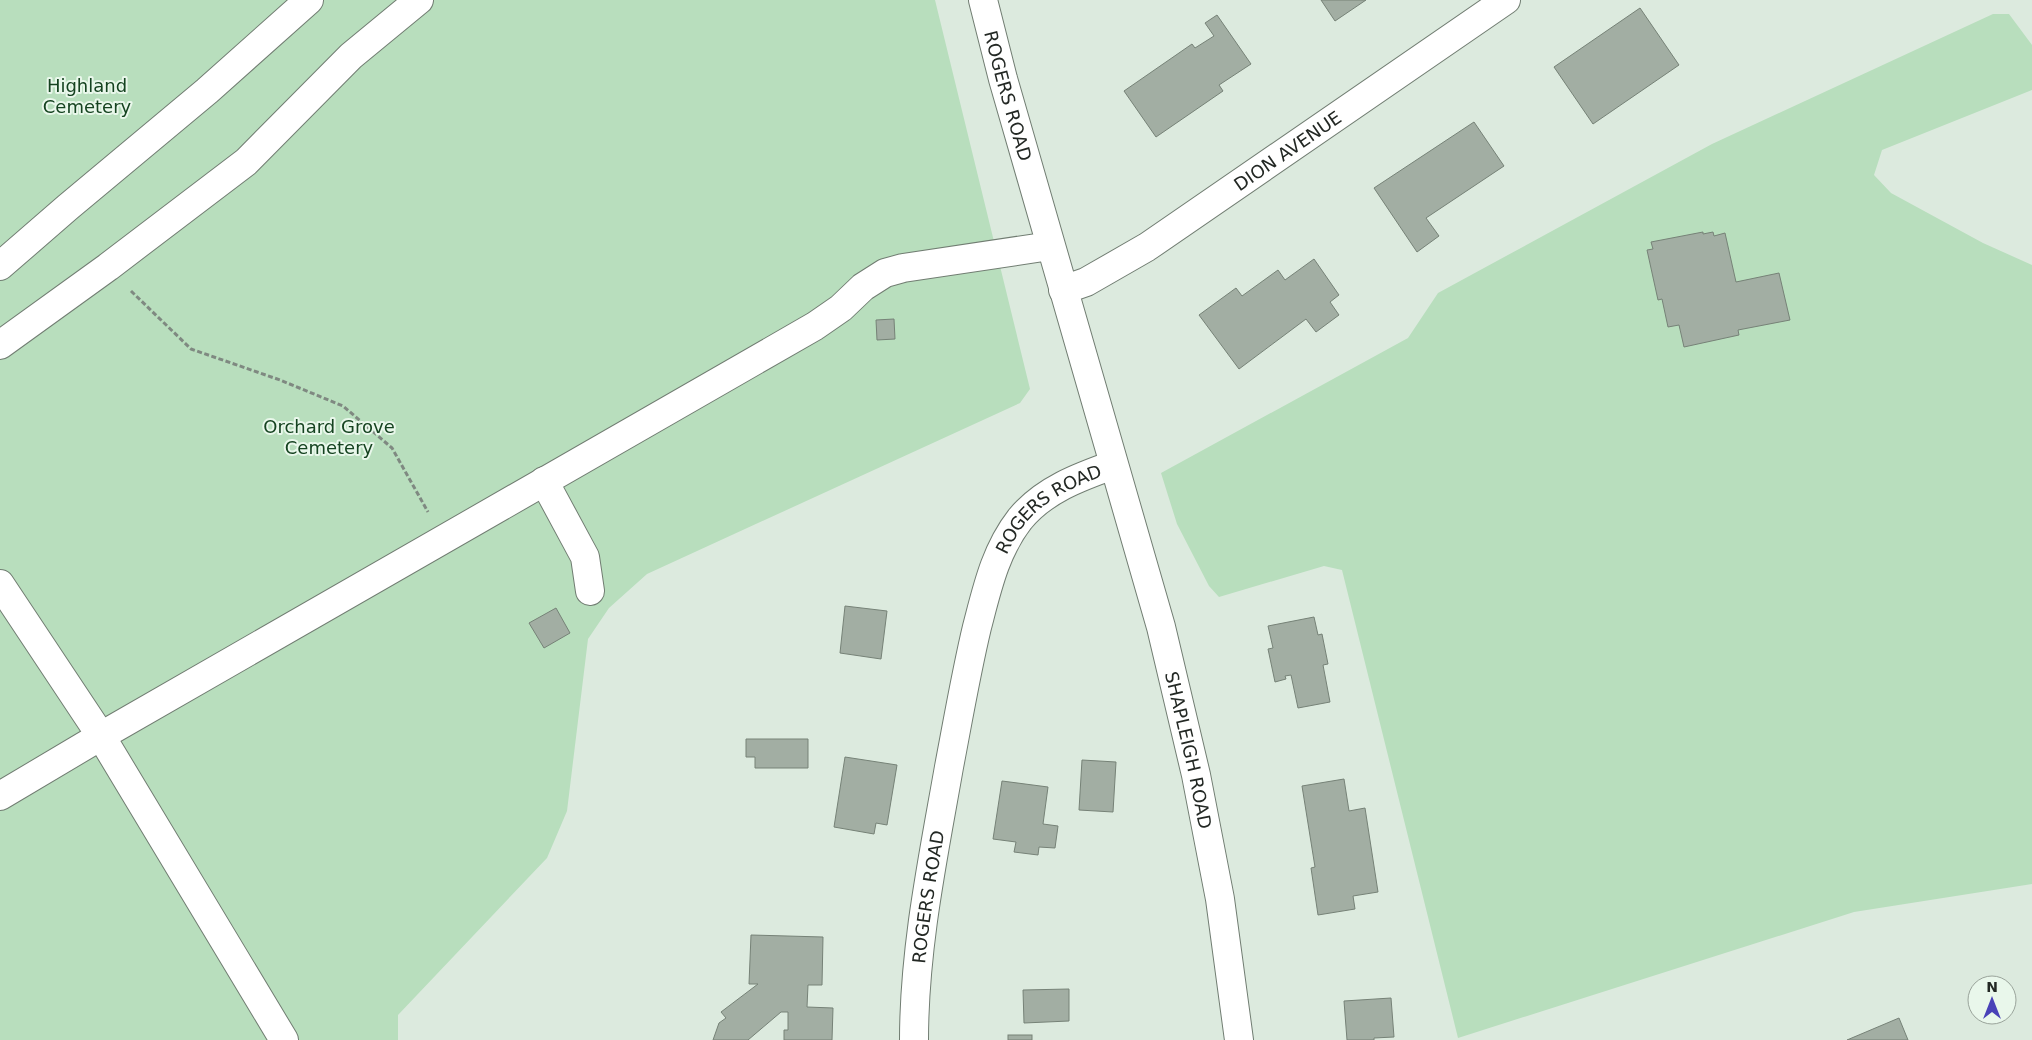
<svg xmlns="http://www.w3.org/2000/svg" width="2032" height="1040" font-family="'DejaVu Sans',sans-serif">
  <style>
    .green { fill: #b8debd }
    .building { fill: #a2aea3; stroke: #768277 }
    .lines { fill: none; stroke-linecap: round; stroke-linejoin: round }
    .minor-casing { stroke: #717d72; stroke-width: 30 }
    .major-casing { stroke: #717d72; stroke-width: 30 }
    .path { stroke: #7f8981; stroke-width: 3; stroke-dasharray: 5 2.5; stroke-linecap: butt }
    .minor { stroke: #fff; stroke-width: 28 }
    .major { stroke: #fff; stroke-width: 28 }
    .labels { text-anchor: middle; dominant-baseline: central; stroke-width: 4; stroke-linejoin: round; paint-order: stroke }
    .park-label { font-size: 18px; fill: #154320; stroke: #e9f7eb }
    .street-label { font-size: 18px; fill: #232824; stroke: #e9f7eb }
  </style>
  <rect width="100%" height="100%" fill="#dceade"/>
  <g class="green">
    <path d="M0,0H935L1030,389L1020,403L647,574L609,608L588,639L567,811L547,858L398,1015V1040H0Z"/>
    <path d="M1993,14H2009L2032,45V90L1882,150L1874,175L1891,193L1983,243L2032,265V884L1854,912L1458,1038L1342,570L1324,566L1219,597L1209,586L1177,524L1161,473L1408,338L1438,293L1712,144Z"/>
  </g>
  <g class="building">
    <path d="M1321,0H1366L1335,21Z"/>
    <path d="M1640,8L1679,65L1593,124L1554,67Z"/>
    <path d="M1217,15L1251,64L1219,85L1223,91L1156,137L1124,91L1192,44L1195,48L1214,36L1205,23Z"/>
    <path d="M1474,122L1504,166L1426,218L1439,236L1417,252L1374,188Z"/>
    <path d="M1703,232V234L1713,232L1714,236L1725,233L1736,282L1779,273L1790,320L1738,330L1739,335L1684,347L1679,325L1668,327L1662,299L1658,300L1647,250L1653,249L1651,242Z"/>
    <path d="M1314,259L1339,295L1330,302L1339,315L1316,332L1306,319L1239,369L1199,315L1236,288L1242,296L1278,270L1285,280Z"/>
    <path d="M894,319L895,339L877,340L876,320Z"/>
    <path d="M845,606L887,611L881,659L840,653Z"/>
    <path d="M556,608L570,633L544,648L529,623Z"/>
    <path d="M1314,617L1318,635L1322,634L1328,664L1323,665L1330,702L1298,708L1291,675L1285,676L1286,679L1275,682L1268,649L1273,648L1268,626Z"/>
    <path d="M746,739H808V768H755V757H746Z"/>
    <path d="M845,757L897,765L887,825L876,823L874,834L834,827Z"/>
    <path d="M1082,760L1116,762L1113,812L1079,810Z"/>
    <path d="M1344,779L1349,811L1365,808L1378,892L1353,896L1355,909L1318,915L1311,868L1315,867L1302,786Z"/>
    <path d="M1002,781L1048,787L1043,824L1058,826L1055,848L1039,847L1038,855L1014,852L1016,842L993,839Z"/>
    <path d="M751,935L823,937L822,985H808L807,1007L833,1008L832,1040H784V1030H788V1012H781L748,1040H713L719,1023L726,1018L721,1012L758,984H749Z"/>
    <path d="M1069,989V1021L1024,1023L1023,990Z"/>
    <path d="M1391,998L1394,1037L1374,1038V1040H1347L1344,1001Z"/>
    <path d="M1899,1018L1908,1040H1847Z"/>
    <rect x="1008" y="1035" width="24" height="5"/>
  </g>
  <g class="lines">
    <g class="minor-casing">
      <g id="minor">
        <path d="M0,266L68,207L207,91L309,0"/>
        <path id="s1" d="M1063,290L1086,282L1147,247L1506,0"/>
        <path d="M0,345L108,267L246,162L351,56L419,0"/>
        <path d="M544,481L585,557L590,591"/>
        <path d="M0,584L101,736L284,1040"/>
        <path d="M0,796L101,736L815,326L841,308L863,287L885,273L903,268L1050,246"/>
        <path id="s2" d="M914,1040C914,948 933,858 949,767C958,720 966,673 977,627C987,589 995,551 1020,519C1044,490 1079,477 1113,465"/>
      </g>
    </g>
    <g class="major-casing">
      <g id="major">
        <path id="s3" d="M983,0L1003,79L1161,627L1196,775L1220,899L1239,1040"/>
      </g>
    </g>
    <path class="path" d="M131,291L191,349L280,380L343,406L392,448L428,512"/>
    <use href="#minor" class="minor"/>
    <use href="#major" class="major"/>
  </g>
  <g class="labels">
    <g class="park-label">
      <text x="87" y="85">Highland<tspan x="87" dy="21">Cemetery</tspan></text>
      <text x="329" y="426">Orchard Grove<tspan x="329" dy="21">Cemetery</tspan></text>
    </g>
    <g class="street-label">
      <text stroke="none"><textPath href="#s3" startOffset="99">ROGERS ROAD</textPath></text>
      <text stroke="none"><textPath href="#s1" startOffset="265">DION AVENUE</textPath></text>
      <text stroke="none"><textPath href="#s2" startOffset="564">ROGERS ROAD</textPath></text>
      <text stroke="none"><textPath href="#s3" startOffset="778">SHAPLEIGH ROAD</textPath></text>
      <text stroke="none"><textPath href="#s2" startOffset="144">ROGERS ROAD</textPath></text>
    </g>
  </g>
  <g transform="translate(1992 1000)"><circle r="24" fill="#e9f7eb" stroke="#9aa49b"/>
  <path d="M0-4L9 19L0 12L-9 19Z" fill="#4942b8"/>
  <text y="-8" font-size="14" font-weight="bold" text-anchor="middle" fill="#232824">N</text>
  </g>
</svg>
